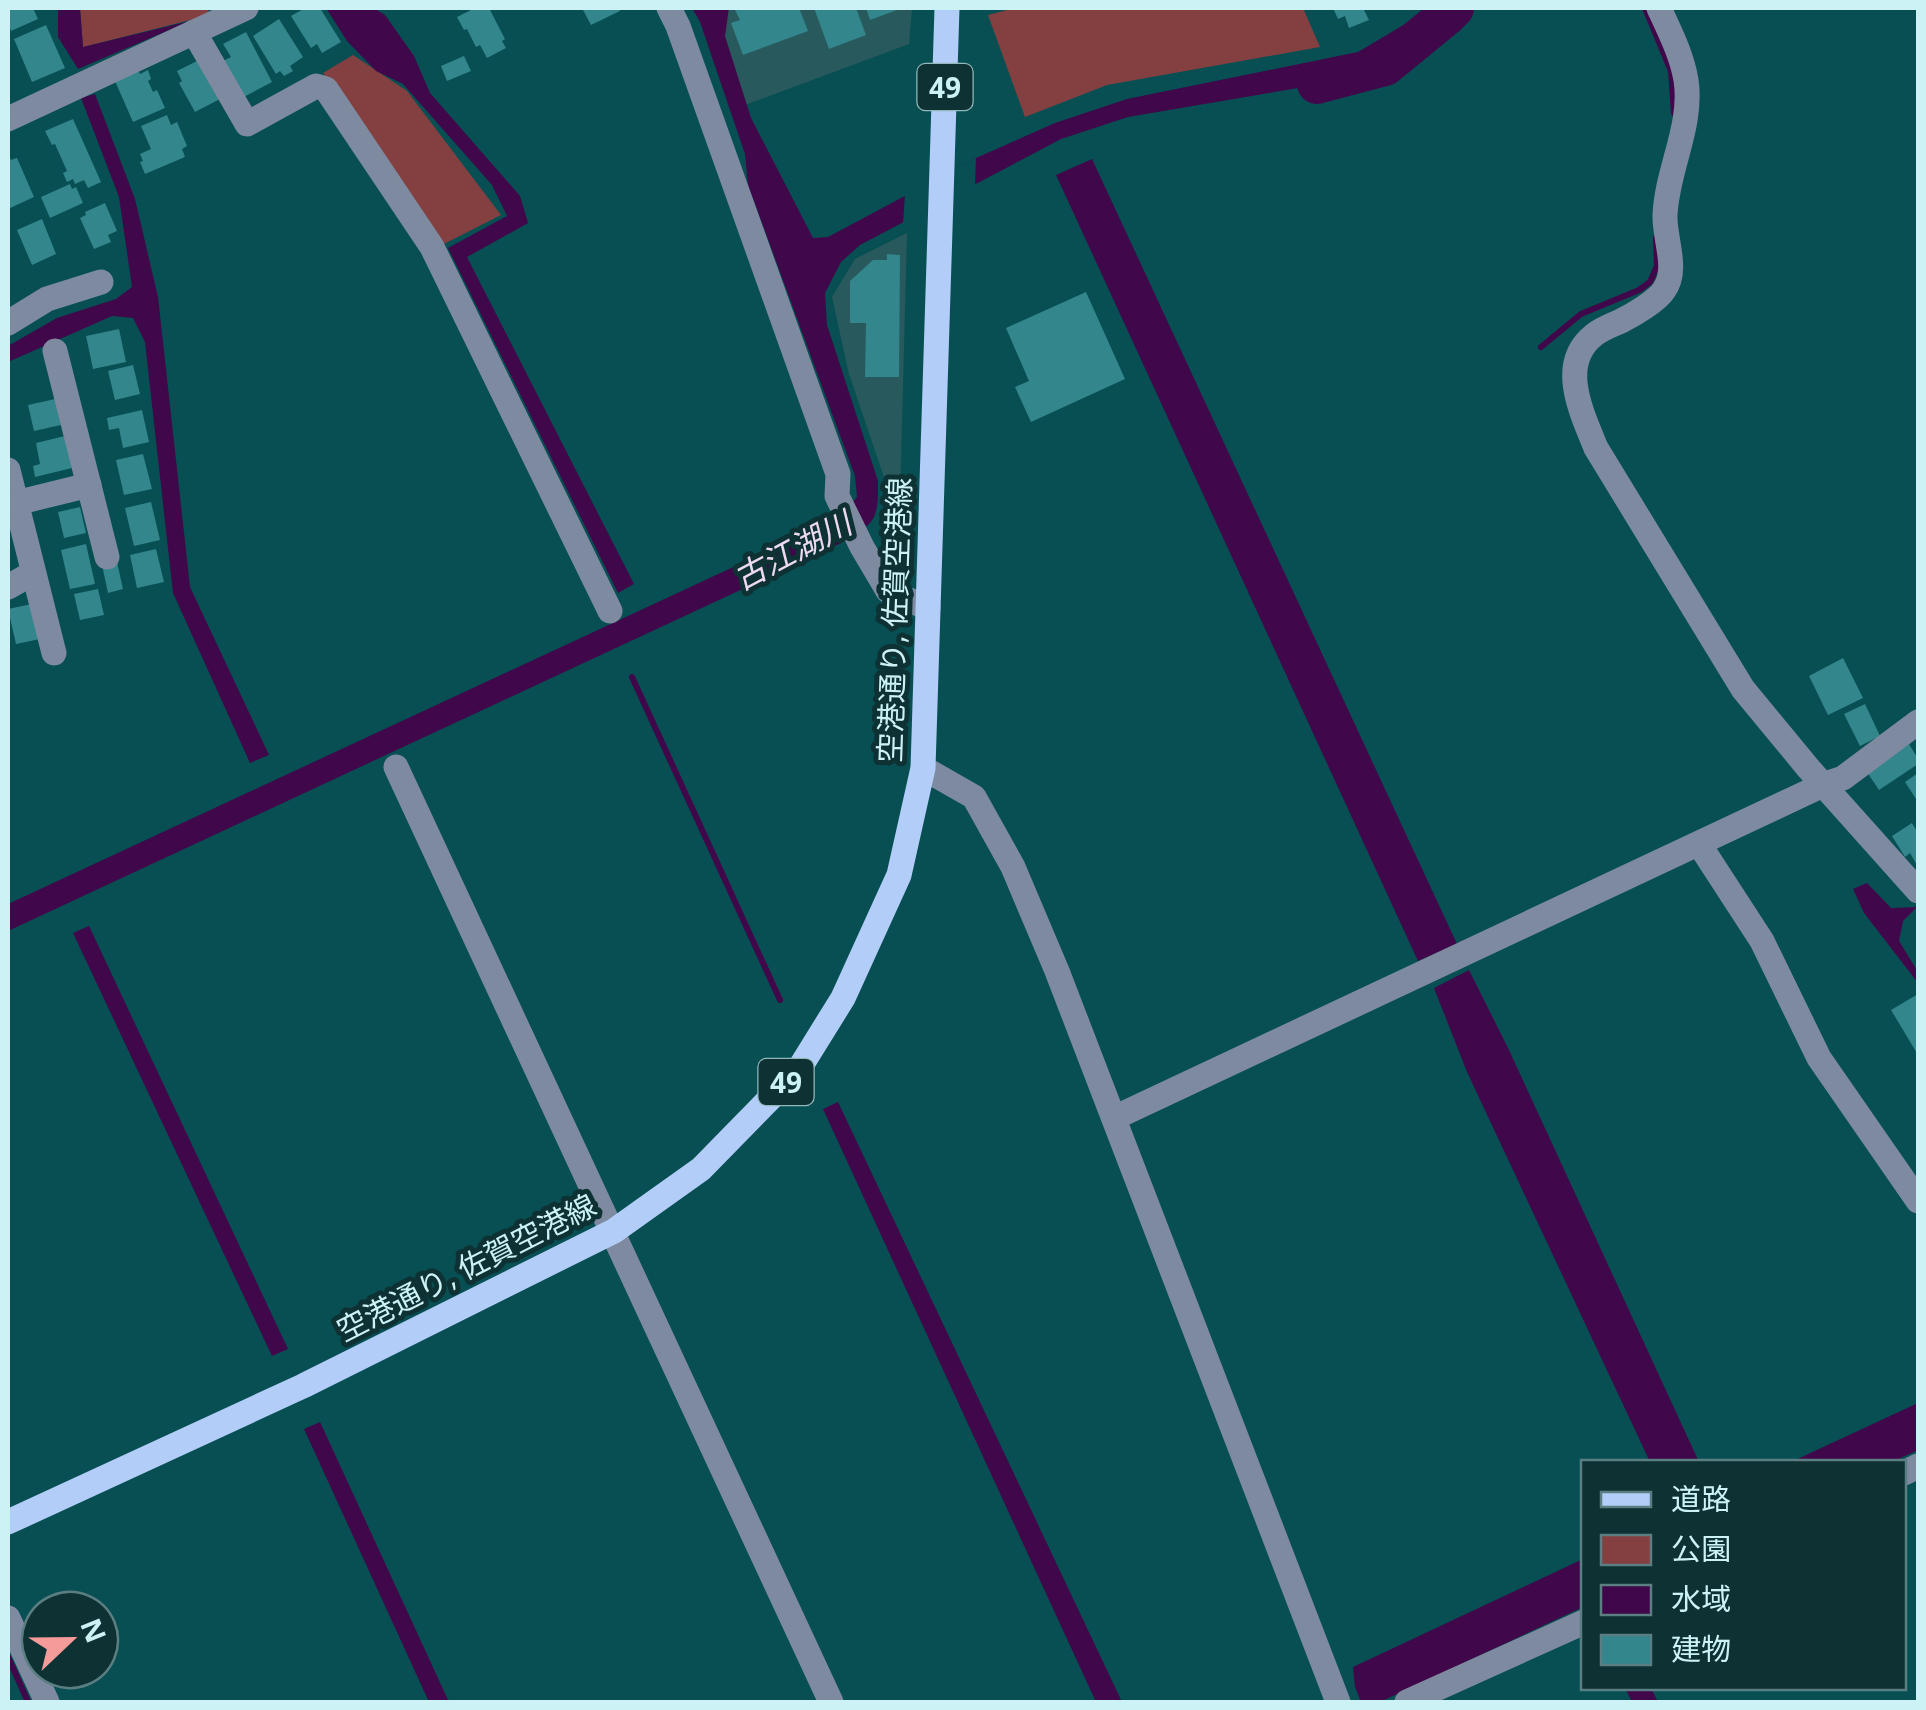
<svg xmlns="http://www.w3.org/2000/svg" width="1926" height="1710" font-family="'Open Sans','Noto Sans JP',sans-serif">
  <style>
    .built { fill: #285a5d }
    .green { fill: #844041 }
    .water { fill: #40074a }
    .pier { fill: #074f53 }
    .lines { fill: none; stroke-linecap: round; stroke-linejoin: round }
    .stream { stroke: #40074a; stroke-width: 6 }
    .river { stroke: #40074a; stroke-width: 40 }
    .building { fill: #32868c }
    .minor { stroke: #7d8aa0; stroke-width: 25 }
    .major { stroke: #b3cdf9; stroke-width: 25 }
    .labels { text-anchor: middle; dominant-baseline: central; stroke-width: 10; stroke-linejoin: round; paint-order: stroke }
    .shield { fill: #0e3134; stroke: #93b8bb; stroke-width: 2.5 }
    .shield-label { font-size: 28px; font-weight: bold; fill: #ccf2f5 }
    .street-label { font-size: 30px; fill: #ccf2f5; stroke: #0e3134 }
    .water-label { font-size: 32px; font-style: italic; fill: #eddaf0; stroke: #0e3134 }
  </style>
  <rect width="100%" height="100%" fill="#074f53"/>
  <g class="built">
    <path d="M710,8H912L909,44L737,108Z"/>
    <path d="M907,233L900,499L886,483L849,374L832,297L855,259Z"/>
  </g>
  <g class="green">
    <path d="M80,8H207L210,15L83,47Z"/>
    <path d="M1015,8H1303L1320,47L1107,85L1025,117L988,15Z"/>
    <path d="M353,55L407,91L501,215L438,247L323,73Z"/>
  </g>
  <g class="water">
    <path d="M58,8H80L83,47L190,21L78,69L58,37Z"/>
    <path d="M326,8H374L385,15L414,56L430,93L520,196L528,223L467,257L634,584L618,593L448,248L507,216L492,185L403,84L376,71L347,41Z"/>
    <path d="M692,8H729L725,36L751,118L813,238L828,237L976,158L1055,123L1127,99L1358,52L1432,8H1457L1438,27L1357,78L1128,117L1061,139L860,245L841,262L825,293L827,325L878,481C879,523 873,524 839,544L8,931V904L841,517L857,497L855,476L748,185L745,154L700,22Z"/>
    <path d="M95,94L135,199L158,297L190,587L269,755L250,763L173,593L145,342L133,318L112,316L8,362V346L57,318L116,299L132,287L119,197L81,98Z"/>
    <path d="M1092,159L1457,944L1418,961L1056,175Z"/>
    <path d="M1867,883L1891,908L1917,907L1903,921L1899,941L1918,972V983L1864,913L1853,889Z"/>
    <path d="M89,926L288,1349L272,1356L73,933Z"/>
    <path d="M1469,970L1508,1048L1699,1462H1650L1467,1072L1434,988Z"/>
    <path d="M838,1102L1122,1702H1096L823,1109Z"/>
    <path d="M1918,1403V1450L1892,1462H1791Z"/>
    <path d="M320,1422L449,1702H429L304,1429Z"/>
    <path d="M1583,1559V1607L1380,1702H1361L1355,1687L1353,1667Z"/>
    <path d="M1625,1688H1651L1658,1702H1632Z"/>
  </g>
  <path class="pier" d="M976,158L975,186L903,223L905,195Z"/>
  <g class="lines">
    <g class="stream">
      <path d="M1645,8L1671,71L1674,113"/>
      <path d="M1541,347L1581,314L1639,290L1650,282L1657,266L1656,238"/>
      <path d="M632,677L780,1000"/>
      <path d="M8,1657L28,1702"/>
    </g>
    <path class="river" d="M1317,84L1385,66L1446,16L1454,8"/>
  </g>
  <g class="building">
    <path d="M8,8H33L38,19L11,31L8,22Z"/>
    <path d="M305,8H320L341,42L322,53L317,44L311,48L291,16Z"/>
    <path d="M475,8H489L505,39L502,41L506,48L487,58L480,45L476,47L467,29L464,30L457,17Z"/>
    <path d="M582,8H618L620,11L591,25Z"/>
    <path d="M734,8H799L808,31L743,55L731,23L740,20Z"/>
    <path d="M814,8H856L866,35L829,49Z"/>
    <path d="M866,8H902L870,20Z"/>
    <path d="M1333,8H1363L1369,20L1349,28L1345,16L1338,19Z"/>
    <path d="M279,19L303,57L290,66L293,71L284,76L280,71L276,74L253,36Z"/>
    <path d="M46,25L65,68L32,82L14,39Z"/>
    <path d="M246,32L272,82L242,98L223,61L231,57L223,44Z"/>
    <path d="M464,56L471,71L447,81L441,66Z"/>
    <path d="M199,60L220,99L195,112L179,83L182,81L177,71Z"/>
    <path d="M138,70L140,74L148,70L151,79L148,81L153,92L157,90L165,108L133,122L115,81Z"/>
    <path d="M167,115L171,125L177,122L187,146L182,149L185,157L145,174L140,162L143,161L140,154L151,149L141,126Z"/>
    <path d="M73,119L101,182L88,188L84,180L75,184L73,179L67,182L63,173L67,171L55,144L52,145L45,131Z"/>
    <path d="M8,153L11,160L17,158L34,197L8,209Z"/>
    <path d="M70,184L72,189L76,187L83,203L50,218L41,197Z"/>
    <path d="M105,203L117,231L108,235L111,242L94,249L80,218L86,215L85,212Z"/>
    <path d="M42,219L56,254L32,265L17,230Z"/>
    <path d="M887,254L900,255L899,377H865L866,323H850V281L873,260H887Z"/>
    <path d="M1086,292L1125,379L1031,422L1015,387L1029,381L1006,328Z"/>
    <path d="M119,329L126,362L93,369L86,336Z"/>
    <path d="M133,365L140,394L115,400L108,371Z"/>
    <path d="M55,399L61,425L34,431L28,405Z"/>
    <path d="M142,410L149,442L123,448L119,428L109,430L107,418Z"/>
    <path d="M65,436L72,468L35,477L33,466L40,464L36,443Z"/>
    <path d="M143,454L152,489L124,495L116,460Z"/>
    <path d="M151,502L160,540L134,546L125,508Z"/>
    <path d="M80,507L86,533L64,538L58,512Z"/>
    <path d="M86,544L95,584L70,589L61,550Z"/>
    <path d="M156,549L164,582L137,588L130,555Z"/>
    <path d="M117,562L123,589L108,593L102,565Z"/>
    <path d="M98,589L104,615L80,620L74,594Z"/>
    <path d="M32,604L40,639L16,644L8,609Z"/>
    <path d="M1843,658L1863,698L1828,715L1809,676Z"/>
    <path d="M1865,704L1880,736L1860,746L1844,714Z"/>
    <path d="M1909,744L1918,759V764L1879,790L1867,772Z"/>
    <path d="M1918,773V802L1905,782Z"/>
    <path d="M1912,823L1918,833V867L1910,853L1905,857L1892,836Z"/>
    <path d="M1918,994V1055L1891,1010Z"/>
  </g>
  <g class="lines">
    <g class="minor">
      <path d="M669,8L678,26L838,474L837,496L862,547L888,591L928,608"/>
      <path d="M1659,8C1669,30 1682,55 1686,80C1693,126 1667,169 1665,215C1664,239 1679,269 1664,290C1657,301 1633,315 1621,321C1612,325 1601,329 1594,335C1557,364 1582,413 1596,448L1743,689L1809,769L1918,891"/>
      <path d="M194,32L247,124L316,86L326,89L432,247L610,611"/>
      <path d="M8,119L246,8"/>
      <path d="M8,323L47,299L101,282"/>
      <path d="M55,351L107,557"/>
      <path d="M8,470L54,653"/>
      <path d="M16,503L89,485"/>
      <path d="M8,587L33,573"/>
      <path d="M396,767L831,1702"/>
      <path d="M923,768L974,797L1013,867L1057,971L1338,1702"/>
      <path d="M1699,844L1762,941L1819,1058L1918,1201"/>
      <path d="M1114,1118L1825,784L1843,778L1918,722"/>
      <path d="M1904,1473L1918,1466"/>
      <path d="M8,1618L47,1702"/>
      <path d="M1407,1702L1584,1622"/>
    </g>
    <path class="major" d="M8,1522L303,1386L614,1231L701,1169L799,1069L843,998L899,875L923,768L947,8"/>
  </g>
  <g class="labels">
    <g class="shield">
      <rect x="917.5" y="64" width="55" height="46" rx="8"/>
      <rect x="758.5" y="1059" width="55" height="46" rx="8"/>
    </g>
    <g class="shield-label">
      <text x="945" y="87">49</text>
      <text x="786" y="1082">49</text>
    </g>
    <g class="street-label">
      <text transform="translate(894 620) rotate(-88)">空港通り, 佐賀空港線</text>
      <text transform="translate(466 1267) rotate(-27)">空港通り, 佐賀空港線</text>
    </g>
    <g class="water-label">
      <text transform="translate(792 550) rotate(-28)">古江湖川</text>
    </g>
  </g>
  <rect width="1926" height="1710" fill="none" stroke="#ccf2f5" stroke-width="20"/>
  <rect x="1581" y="1460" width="325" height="230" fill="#0e3134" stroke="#5a7e81" stroke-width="2.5"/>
  <rect x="1601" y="1492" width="50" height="15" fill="#b3cdf9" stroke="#5a7e81" stroke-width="2.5"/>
  <text x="1671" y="1510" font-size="30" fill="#ccf2f5">道路</text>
  <rect x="1601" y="1535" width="50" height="30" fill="#844041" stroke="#5a7e81" stroke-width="2.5"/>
  <text x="1671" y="1560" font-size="30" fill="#ccf2f5">公園</text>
  <rect x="1601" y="1585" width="50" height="30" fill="#40074a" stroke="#5a7e81" stroke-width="2.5"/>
  <text x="1671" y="1610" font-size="30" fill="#ccf2f5">水域</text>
  <rect x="1601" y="1635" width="50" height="30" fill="#32868c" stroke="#5a7e81" stroke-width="2.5"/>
  <text x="1671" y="1660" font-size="30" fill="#ccf2f5">建物</text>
  <g transform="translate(70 1640) rotate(68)"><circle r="48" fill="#0e3134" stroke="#5a7e81" stroke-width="2.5"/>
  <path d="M0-8L18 38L0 25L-18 38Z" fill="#f59b99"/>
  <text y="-15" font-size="28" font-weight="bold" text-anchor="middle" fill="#ccf2f5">N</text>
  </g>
</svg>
